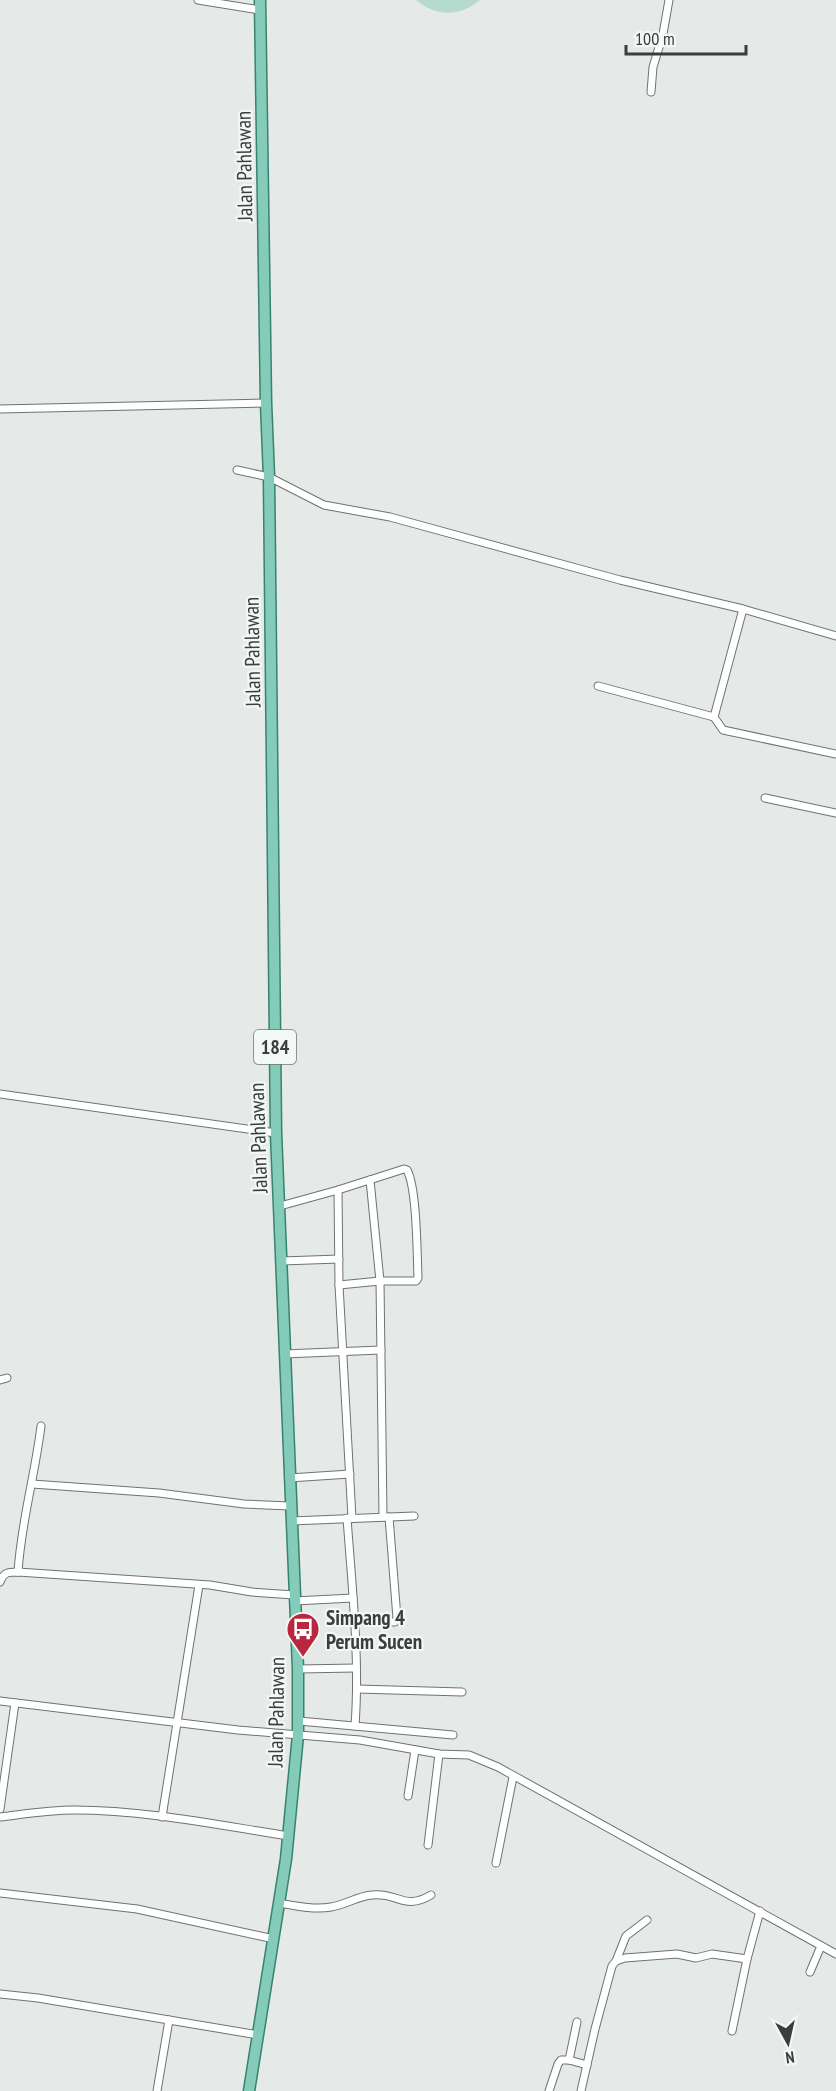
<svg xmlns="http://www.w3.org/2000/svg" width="836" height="2091" font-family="'PT Sans Narrow',sans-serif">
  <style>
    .green { fill: #b6dacd }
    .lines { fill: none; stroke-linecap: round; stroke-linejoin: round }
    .minor-casing { stroke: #6e7371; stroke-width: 9 }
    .primary-casing { stroke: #368370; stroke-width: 13 }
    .minor { stroke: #fff; stroke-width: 7 }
    .primary { stroke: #85cbb9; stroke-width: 10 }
    .labels { text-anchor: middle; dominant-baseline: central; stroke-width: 4.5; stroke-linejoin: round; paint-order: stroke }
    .shield { fill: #f2f8f6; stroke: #727674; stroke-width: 1.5 }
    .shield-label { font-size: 20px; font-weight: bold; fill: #3b3e3d }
    .street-label { font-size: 21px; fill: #3b3e3d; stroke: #f2f8f6 }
    .poi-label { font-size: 21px; font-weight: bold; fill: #3b3e3d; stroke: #f2f8f6; text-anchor: start }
  </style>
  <rect width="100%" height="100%" fill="#e5eae8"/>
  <path class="green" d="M416,0H480C460,17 436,17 416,0Z"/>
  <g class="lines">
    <g class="minor-casing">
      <g id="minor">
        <path d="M198,0L260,10"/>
        <path d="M651,92L653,67L663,34L669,0"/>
        <path d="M0,409L266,403"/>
        <path d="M237,470L269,477L324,505L390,517L620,580L743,609L836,636"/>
        <path d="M743,609L714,717L723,730L836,754"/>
        <path d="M598,686L714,717"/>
        <path d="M765,798L836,813"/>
        <path d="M0,1094L276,1133"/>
        <path d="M370,1180L380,1281L383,1517"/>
        <path d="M338,1190L404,1169L407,1170C417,1188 417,1254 418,1278L416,1281H380L339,1285"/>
        <path d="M280,1206L338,1190L339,1285L352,1518"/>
        <path d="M282,1261L339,1259"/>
        <path d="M284,1354L381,1350"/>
        <path d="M0,1380L7,1378"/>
        <path d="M289,1478L350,1474"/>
        <path d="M32,1484L159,1493L244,1504L290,1506"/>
        <path d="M347,1518C352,1587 360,1657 355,1726"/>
        <path d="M291,1521L414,1516"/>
        <path d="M18,1572C21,1523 35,1475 41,1426"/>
        <path d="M0,1582C4,1572 8,1572 18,1572L210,1585L252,1592L294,1595"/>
        <path d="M294,1601L353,1598"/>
        <path d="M355,1621L395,1622L397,1618L389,1517"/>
        <path d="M298,1669L356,1668"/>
        <path d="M357,1689L462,1692"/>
        <path d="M0,1701L238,1730L360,1740L439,1754L469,1755L498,1767L836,1954"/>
        <path d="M299,1721L453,1735"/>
        <path d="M408,1796L415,1750"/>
        <path d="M0,1809L15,1703"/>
        <path d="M0,1817C25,1814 49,1810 74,1810C145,1810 218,1825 289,1836"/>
        <path d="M162,1817L199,1585"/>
        <path d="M428,1845L439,1754"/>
        <path d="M496,1863L513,1777"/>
        <path d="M0,1893L137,1909L274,1939"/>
        <path d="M279,1903C296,1906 315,1910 331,1907C345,1905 358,1896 372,1895C398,1892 404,1911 431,1895"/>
        <path d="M747,1959L760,1911"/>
        <path d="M616,1961L626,1936L647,1920"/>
        <path d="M810,1972L821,1946"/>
        <path d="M0,1994L38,1998L258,2035"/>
        <path d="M569,2060L577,2022"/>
        <path d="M157,2091L169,2020"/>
        <path d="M549,2091L558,2064L561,2060H569L587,2065"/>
        <path d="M581,2091L595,2029L612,1966L616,1961L625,1958L677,1954L696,1958L712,1954L747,1959L732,2031"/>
      </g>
    </g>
    <g class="primary-casing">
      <path id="primary" d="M249,2091L286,1859L298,1735V1669L276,1133L269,477L266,403L260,0"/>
    </g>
    <use href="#minor" class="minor"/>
    <use href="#primary" class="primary"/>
  </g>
  <defs>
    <g id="bus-pin" transform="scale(1.725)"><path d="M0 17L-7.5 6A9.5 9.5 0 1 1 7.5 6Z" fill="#b9273e" stroke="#f2f8f6"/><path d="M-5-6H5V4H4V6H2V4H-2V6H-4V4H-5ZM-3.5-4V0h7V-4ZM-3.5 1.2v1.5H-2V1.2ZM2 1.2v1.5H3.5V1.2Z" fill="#fff"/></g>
  </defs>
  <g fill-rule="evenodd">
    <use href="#bus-pin" x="303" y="1629"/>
  </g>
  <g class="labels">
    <rect class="shield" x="254" y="1030" width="42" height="34" rx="4.5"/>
    <g class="shield-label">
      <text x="275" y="1047">184</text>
    </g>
    <g class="street-label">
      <text transform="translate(244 166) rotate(-91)">Jalan Pahlawan</text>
      <text transform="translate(252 652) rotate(-91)">Jalan Pahlawan</text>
      <text transform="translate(258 1138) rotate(-92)">Jalan Pahlawan</text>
      <text transform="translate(276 1712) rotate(-89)">Jalan Pahlawan</text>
    </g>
    <g class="poi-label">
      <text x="326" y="1617">Simpang 4<tspan x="326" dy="24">Perum Sucen</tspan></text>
    </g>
  </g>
  <g transform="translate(788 2043) rotate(172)" stroke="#f2f8f6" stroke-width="4.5" paint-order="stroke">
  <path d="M0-4.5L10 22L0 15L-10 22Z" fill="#3b3e3d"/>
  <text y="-9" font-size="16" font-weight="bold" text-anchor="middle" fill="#3b3e3d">N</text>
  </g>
  <path d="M626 45v9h120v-9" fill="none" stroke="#3b3e3d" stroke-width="3"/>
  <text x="635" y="45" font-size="18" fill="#3b3e3d" stroke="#f2f8f6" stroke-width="4.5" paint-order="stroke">100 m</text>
</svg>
